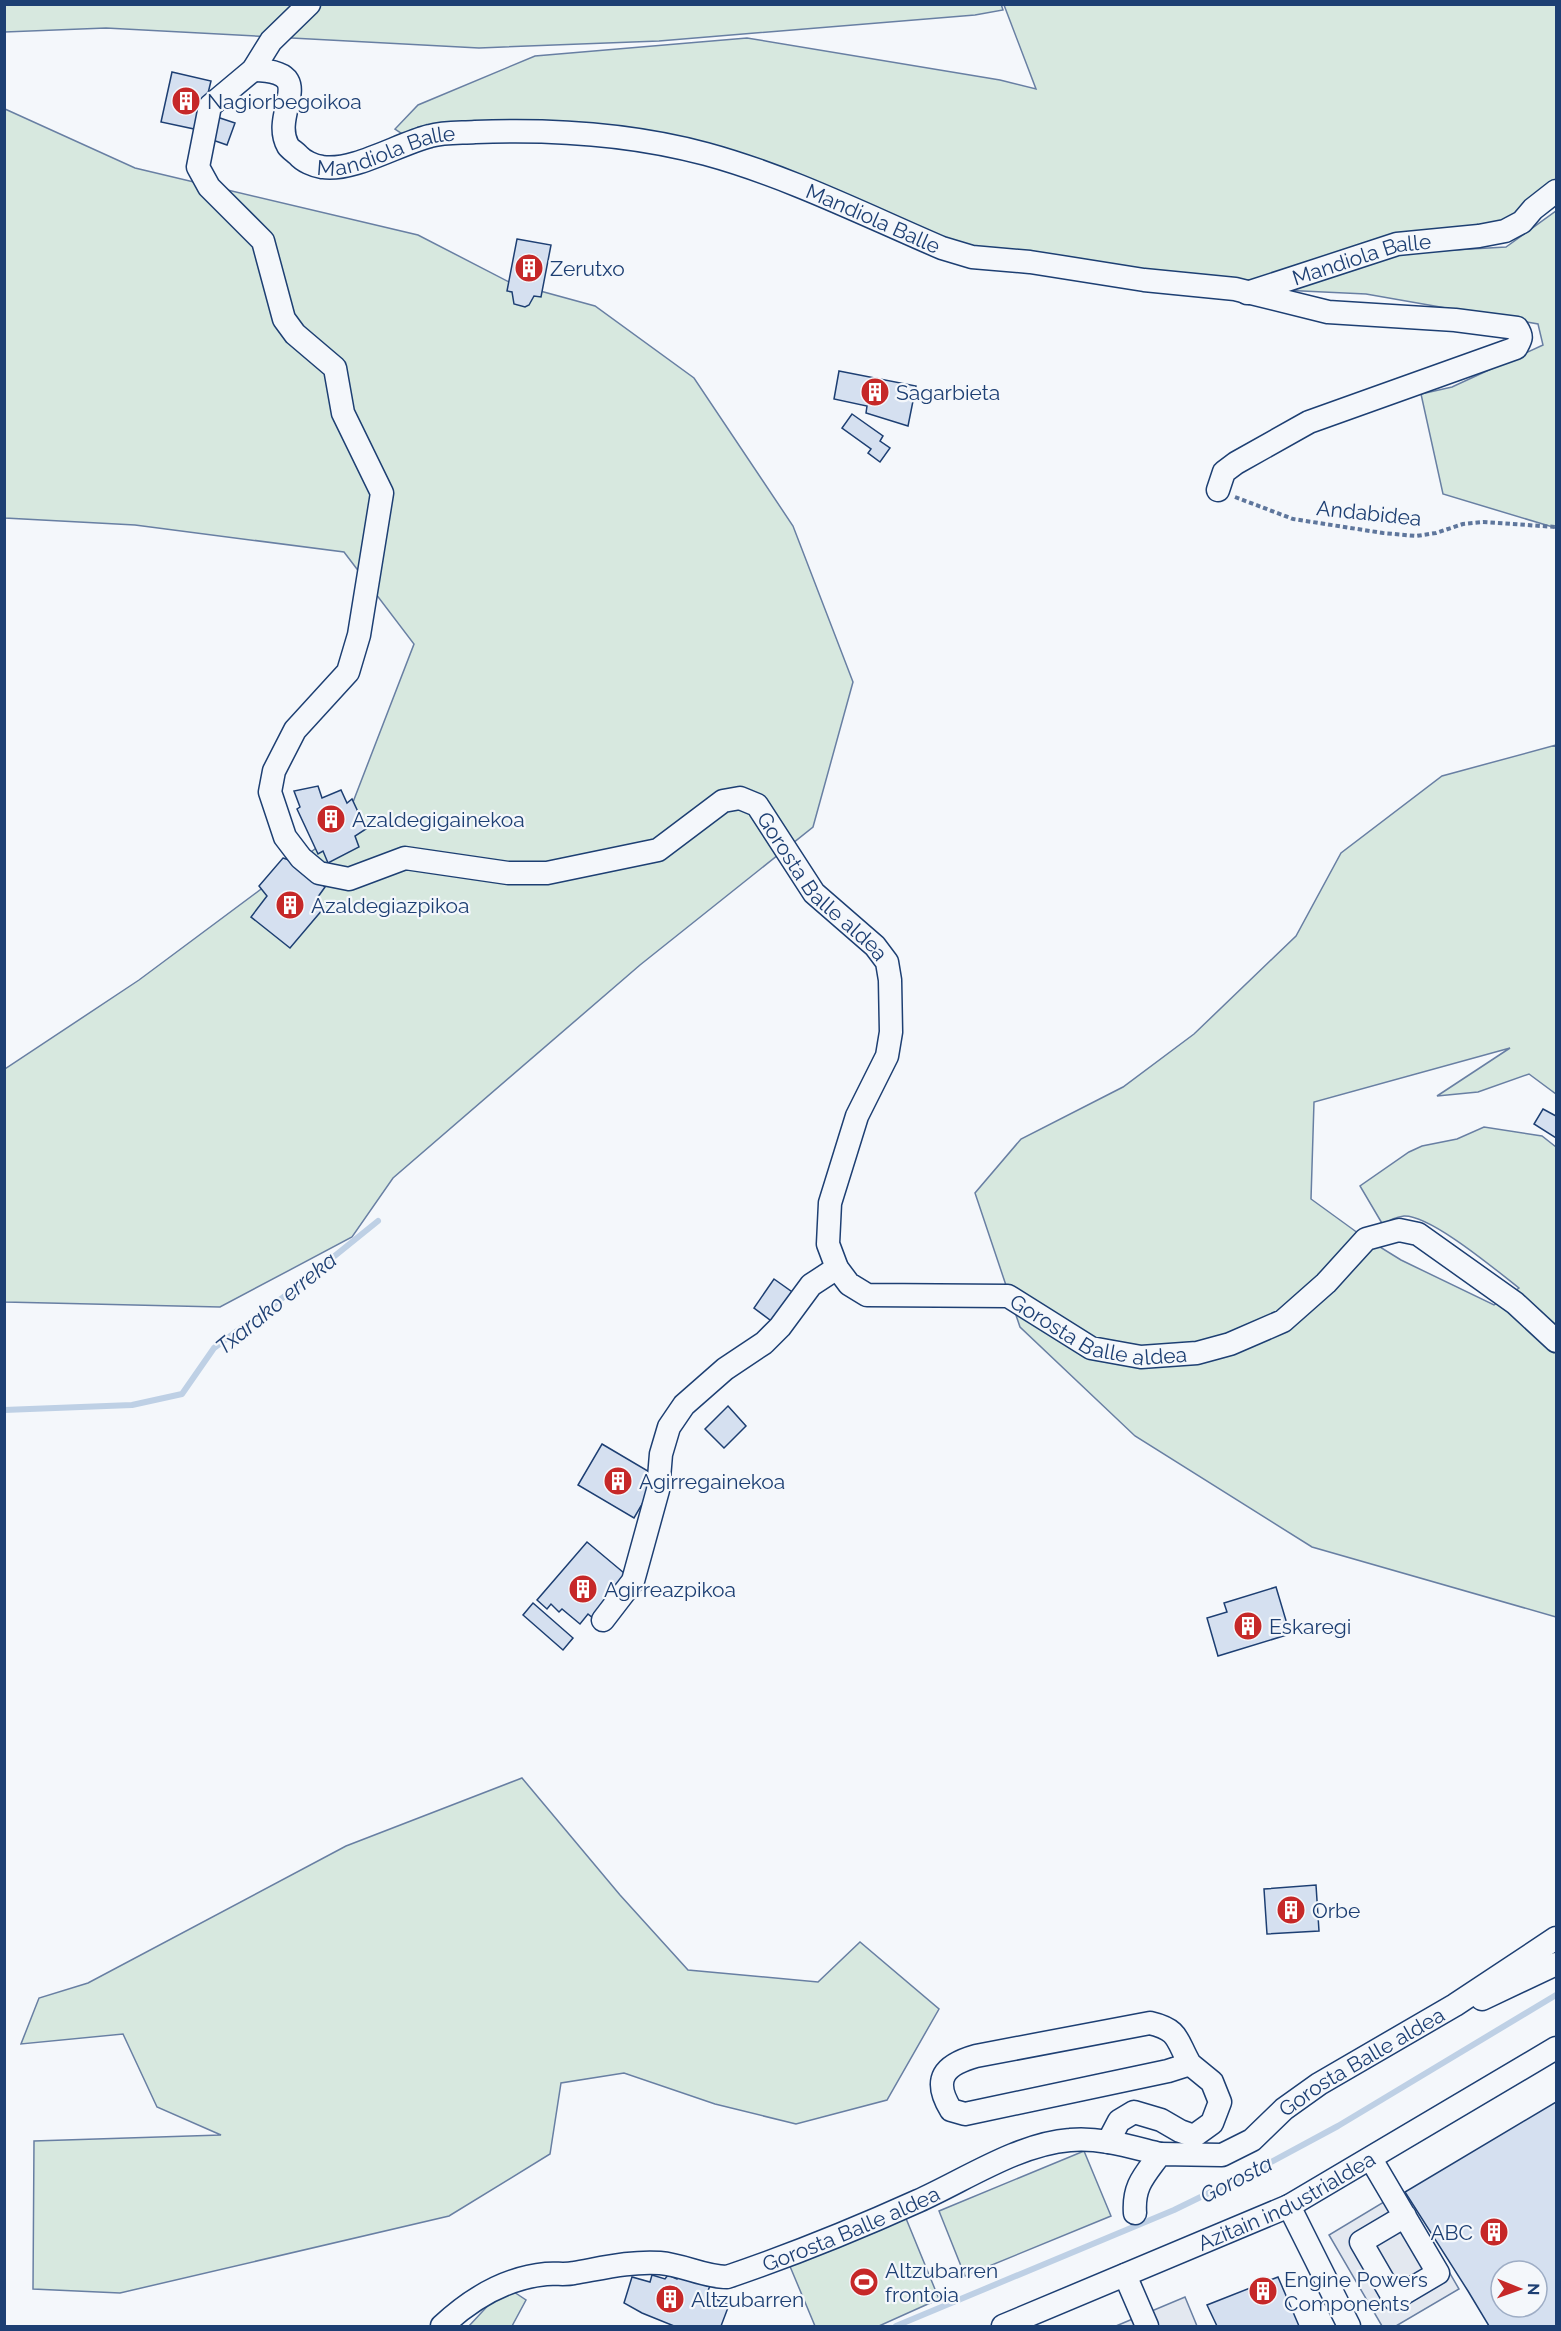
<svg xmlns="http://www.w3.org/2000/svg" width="1561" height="2331" font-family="Raleway,sans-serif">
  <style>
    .green { fill: #d7e8df; stroke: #687fa3; stroke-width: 1.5 }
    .parking { fill: #e3e8f0; stroke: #687fa3; stroke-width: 1.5 }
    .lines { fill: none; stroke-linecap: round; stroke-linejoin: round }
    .stream { stroke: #bed0e5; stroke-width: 6 }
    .building { fill: #d5e0f0; stroke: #1d3f73; stroke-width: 1.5; fill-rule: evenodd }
    .minor-casing { stroke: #1d3f73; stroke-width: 25 }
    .path { stroke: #5e769c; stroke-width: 4; stroke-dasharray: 4.5 3; stroke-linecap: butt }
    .minor { stroke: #f4f7fb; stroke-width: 22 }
    .labels { text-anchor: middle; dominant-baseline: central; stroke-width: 4.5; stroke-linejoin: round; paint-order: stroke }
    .poi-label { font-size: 21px; fill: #1d3f73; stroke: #f4f7fb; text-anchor: start }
    .street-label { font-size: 21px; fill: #1d3f73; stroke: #f4f7fb }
    .water-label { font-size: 22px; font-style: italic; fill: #1d3f73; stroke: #f4f7fb }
  </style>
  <rect width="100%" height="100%" fill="#f4f7fb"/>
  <g class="green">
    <path d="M1001,4L1003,10L975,15L659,41L479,48L106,28L5,32L4,5Z"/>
    <path d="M1004,5H1556V184L1523,211L1496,226L1266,281H1224L973,251L782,168L569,125L418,127L404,135L395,129L418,105L535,56L747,38L1000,80L1036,89Z"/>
    <path d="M5,109L135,168L418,235L511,283L595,306L694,378L793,526L853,682L813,827L640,965L393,1178L352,1237L220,1307L5,1302V1069L139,980L343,828L414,644L344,552L135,525L5,518Z"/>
    <path d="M1556,211V528L1443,494L1421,394L1452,387L1543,345L1538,324L1366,294L1281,290L1401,253L1506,247Z"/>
    <path d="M1556,745V1094L1529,1074L1478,1092L1437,1096L1510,1048L1314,1102L1311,1199L1362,1236L1401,1260L1494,1305L1519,1288C1497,1271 1431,1215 1404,1216C1396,1217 1389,1220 1383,1225L1360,1186L1409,1152L1422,1146L1457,1139L1484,1127L1542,1136L1556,1147V1617L1312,1547L1135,1436L1020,1327L975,1193L1021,1139L1123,1087L1194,1034L1296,936L1341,853L1442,776Z"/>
    <path d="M522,1778L620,1895L688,1970L818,1982L860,1942L939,2009L887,2100L796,2124L715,2104L624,2073L561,2083L550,2154L449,2216L120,2293L33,2289L34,2141L221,2135L157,2107L123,2034L21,2044L39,1998L88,1983L346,1846Z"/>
    <path d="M1084,2151L1111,2216L965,2276L939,2211Z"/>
    <path d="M905,2216L939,2299L879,2326H815L789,2264Z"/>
    <path d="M511,2290L526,2300L512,2326H469L494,2299Z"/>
  </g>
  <g class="parking">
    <path d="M1402,2191L1459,2289L1396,2326H1382L1329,2235Z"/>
    <path d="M1185,2297L1197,2326H1116Z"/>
  </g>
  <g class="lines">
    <g class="stream">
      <path d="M4,1410L132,1405L182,1394L214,1348L285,1296L378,1221"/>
      <path d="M896,2326L1174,2210L1260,2168L1338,2126L1556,1995"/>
    </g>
  </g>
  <g class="building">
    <path d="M172,72L211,81L199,130L161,122Z"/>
    <path d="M214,116L235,123L227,145L207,138Z"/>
    <path d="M517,239L551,245L541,297L534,296L529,305L525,307L514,304L512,292L507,291Z"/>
    <path d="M839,371L916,386L908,426L866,413L867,406L834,399Z"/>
    <path d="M852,414L883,436L880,441L890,448L880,462L868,453L871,449L842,428Z"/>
    <path d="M318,786L322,798L341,790L347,803L352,799L366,829L355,836L359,847L328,863L323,851L318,854L297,809L300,807L294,791Z"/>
    <path d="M283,858L298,863L325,887L315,901L323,909L290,948L251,917L267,896L259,886Z"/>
    <path d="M1543,1109L1556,1116V1138L1534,1124Z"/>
    <path d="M774,1279L795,1294L774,1323L754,1308Z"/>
    <path d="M728,1406L746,1426L724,1448L705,1429Z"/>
    <path d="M602,1444L658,1477L634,1518L578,1485Z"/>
    <path d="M587,1542L630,1578L594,1619L588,1614L580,1624L562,1609L559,1612L551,1604L547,1609L537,1600Z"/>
    <path d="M1276,1587L1290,1634L1218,1656L1207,1618L1227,1612L1224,1603Z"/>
    <path d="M533,1603L573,1638L563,1650L523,1615Z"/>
    <path d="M1316,1885L1319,1931L1267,1934L1264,1889Z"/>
    <path d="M1556,2102V2326H1489L1468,2291L1405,2192ZM1501,2271H1537V2307H1501Z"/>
    <path d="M680,2274L710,2286L706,2295L729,2305L721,2326H674L642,2313L624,2303L632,2277L650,2282L652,2275L665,2279L668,2275L677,2279Z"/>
    <path d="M1278,2277L1299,2326H1217L1207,2305Z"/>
  </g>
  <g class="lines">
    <g class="minor-casing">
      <g id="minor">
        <path id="s1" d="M309,4L271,41L253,70L210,106L198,167L209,187L263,241L284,319L295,334L335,368L343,413L382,493L359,635L348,672L295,730L274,771L270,792L285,837L301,858L319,873L349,879L405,858L508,873H547L658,850L723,801L740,798L757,805L814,893L875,946L887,962L890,980L891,1032L887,1056L857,1116L830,1203L828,1244L837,1268L849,1284L867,1295L1008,1296L1091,1348L1141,1357L1197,1353L1230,1344L1283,1321L1326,1283L1366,1239L1399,1230L1418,1234L1515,1303L1556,1341"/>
        <path id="s2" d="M253,70C322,71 269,112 288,146C290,149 295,152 298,155C303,161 314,166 322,167C353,172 398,144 430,136C444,132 461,133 475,132C551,129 632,134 706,154C787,176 865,215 942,248L972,257L1030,262L1144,280L1235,289L1328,312L1455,320L1517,328C1523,337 1521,339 1516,348L1309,422L1236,463L1224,472L1218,490"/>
        <path id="s3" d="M1247,293L1397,244L1479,236L1505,231L1522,222L1533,209L1556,191"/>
        <path d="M603,1620L633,1581L658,1490L661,1454L669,1427L684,1405L725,1369L764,1343L780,1327L811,1285L837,1268"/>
        <path d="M1482,1999L1556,1964"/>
        <path d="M1108,2142L1119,2121L1134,2112L1161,2120L1180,2131L1194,2136L1212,2123L1220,2102L1212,2082L1190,2064L1168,2071L965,2114L951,2110C932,2079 944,2065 976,2056L1150,2023C1180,2030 1176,2040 1190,2064"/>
        <path d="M1371,2159L1438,2273L1394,2299L1361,2242L1405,2216"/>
        <path d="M1289,2206L1349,2326"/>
        <path id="s4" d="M1135,2213C1133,2185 1145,2175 1160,2154L1222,2155L1252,2140L1284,2109L1319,2084L1455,2005L1556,1938"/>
        <path d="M1125,2275L1147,2326"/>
        <path id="s5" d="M442,2326C472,2298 505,2278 546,2274C556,2273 565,2275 574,2273C603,2268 631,2261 660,2263C684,2265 704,2277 727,2277C792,2255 856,2229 918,2201C965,2180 1018,2144 1070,2140C1100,2137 1131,2147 1160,2154"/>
        <path id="s6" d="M1003,2326L1289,2206L1556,2048"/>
      </g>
    </g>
    <path class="path" d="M1235,497L1293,519L1383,533L1416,536L1436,533L1463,524L1483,522L1556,527"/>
    <use href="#minor" class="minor"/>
  </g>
  <defs>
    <g id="building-disc" transform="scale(1.5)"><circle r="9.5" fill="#c62828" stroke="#f4f7fb"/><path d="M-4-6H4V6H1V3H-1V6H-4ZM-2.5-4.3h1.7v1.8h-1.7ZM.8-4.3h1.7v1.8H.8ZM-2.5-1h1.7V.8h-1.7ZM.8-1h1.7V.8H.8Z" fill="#fff"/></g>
    <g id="stadium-disc" transform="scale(1.5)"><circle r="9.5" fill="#c62828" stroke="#f4f7fb"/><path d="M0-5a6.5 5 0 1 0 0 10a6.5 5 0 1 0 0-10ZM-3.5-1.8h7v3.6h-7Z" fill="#fff"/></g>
  </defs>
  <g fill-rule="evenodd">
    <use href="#building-disc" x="186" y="101"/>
    <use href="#building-disc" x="529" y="268"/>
    <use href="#building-disc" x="875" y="392"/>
    <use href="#building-disc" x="331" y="819"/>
    <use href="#building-disc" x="290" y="905"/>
    <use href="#building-disc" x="618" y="1481"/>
    <use href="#building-disc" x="583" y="1589"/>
    <use href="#building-disc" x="1248" y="1626"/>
    <use href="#building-disc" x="1291" y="1910"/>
    <use href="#building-disc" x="1494" y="2232"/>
    <use href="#stadium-disc" x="864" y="2282"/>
    <use href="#building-disc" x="1263" y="2291"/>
    <use href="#building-disc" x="670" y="2299"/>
  </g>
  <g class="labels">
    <g class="poi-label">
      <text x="207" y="101">Nagiorbegoikoa</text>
      <text x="550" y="268">Zerutxo</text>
      <text x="896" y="392">Sagarbieta</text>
      <text x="352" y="819">Azaldegigainekoa</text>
      <text x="311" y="905">Azaldegiazpikoa</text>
      <text x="639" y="1481">Agirregainekoa</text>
      <text x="604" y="1589">Agirreazpikoa</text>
      <text x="1269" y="1626">Eskaregi</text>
      <text x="1312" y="1910">Orbe</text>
      <text x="1473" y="2232" text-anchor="end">ABC</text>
      <text x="885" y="2270">Altzubarren<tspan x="885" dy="24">frontoia</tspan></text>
      <text x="1284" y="2279">Engine Powers<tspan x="1284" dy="24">Components</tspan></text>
      <text x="691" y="2299">Altzubarren</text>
    </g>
    <g class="street-label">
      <text stroke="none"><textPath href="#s2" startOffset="212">Mandiola Balle</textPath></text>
      <text stroke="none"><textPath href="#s2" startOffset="716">Mandiola Balle</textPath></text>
      <text stroke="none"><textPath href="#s3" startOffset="120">Mandiola Balle</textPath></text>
      <text transform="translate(1369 513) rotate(6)">Andabidea</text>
      <text stroke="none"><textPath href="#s1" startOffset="1586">Gorosta Balle aldea</textPath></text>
      <text stroke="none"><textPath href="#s1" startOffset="2288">Gorosta Balle aldea</textPath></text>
      <text stroke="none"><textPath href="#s4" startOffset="297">Gorosta Balle aldea</textPath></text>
      <text stroke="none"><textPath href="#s6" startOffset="310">Azitain industrialdea</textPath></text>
      <text stroke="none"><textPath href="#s5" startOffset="435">Gorosta Balle aldea</textPath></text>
    </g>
    <g class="water-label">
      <text transform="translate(276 1303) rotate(-39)">Txarako erreka</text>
      <text transform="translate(1236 2179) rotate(-27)">Gorosta</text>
    </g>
  </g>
  <rect width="1561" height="2331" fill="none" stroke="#1d3f73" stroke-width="12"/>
  <g transform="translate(1519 2289) rotate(91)"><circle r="28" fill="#f4f7fb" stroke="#9eadc5" stroke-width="1.5"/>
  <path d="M0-4.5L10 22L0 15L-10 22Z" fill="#c62828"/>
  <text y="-9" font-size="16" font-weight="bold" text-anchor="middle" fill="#1d3f73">N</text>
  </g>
</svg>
